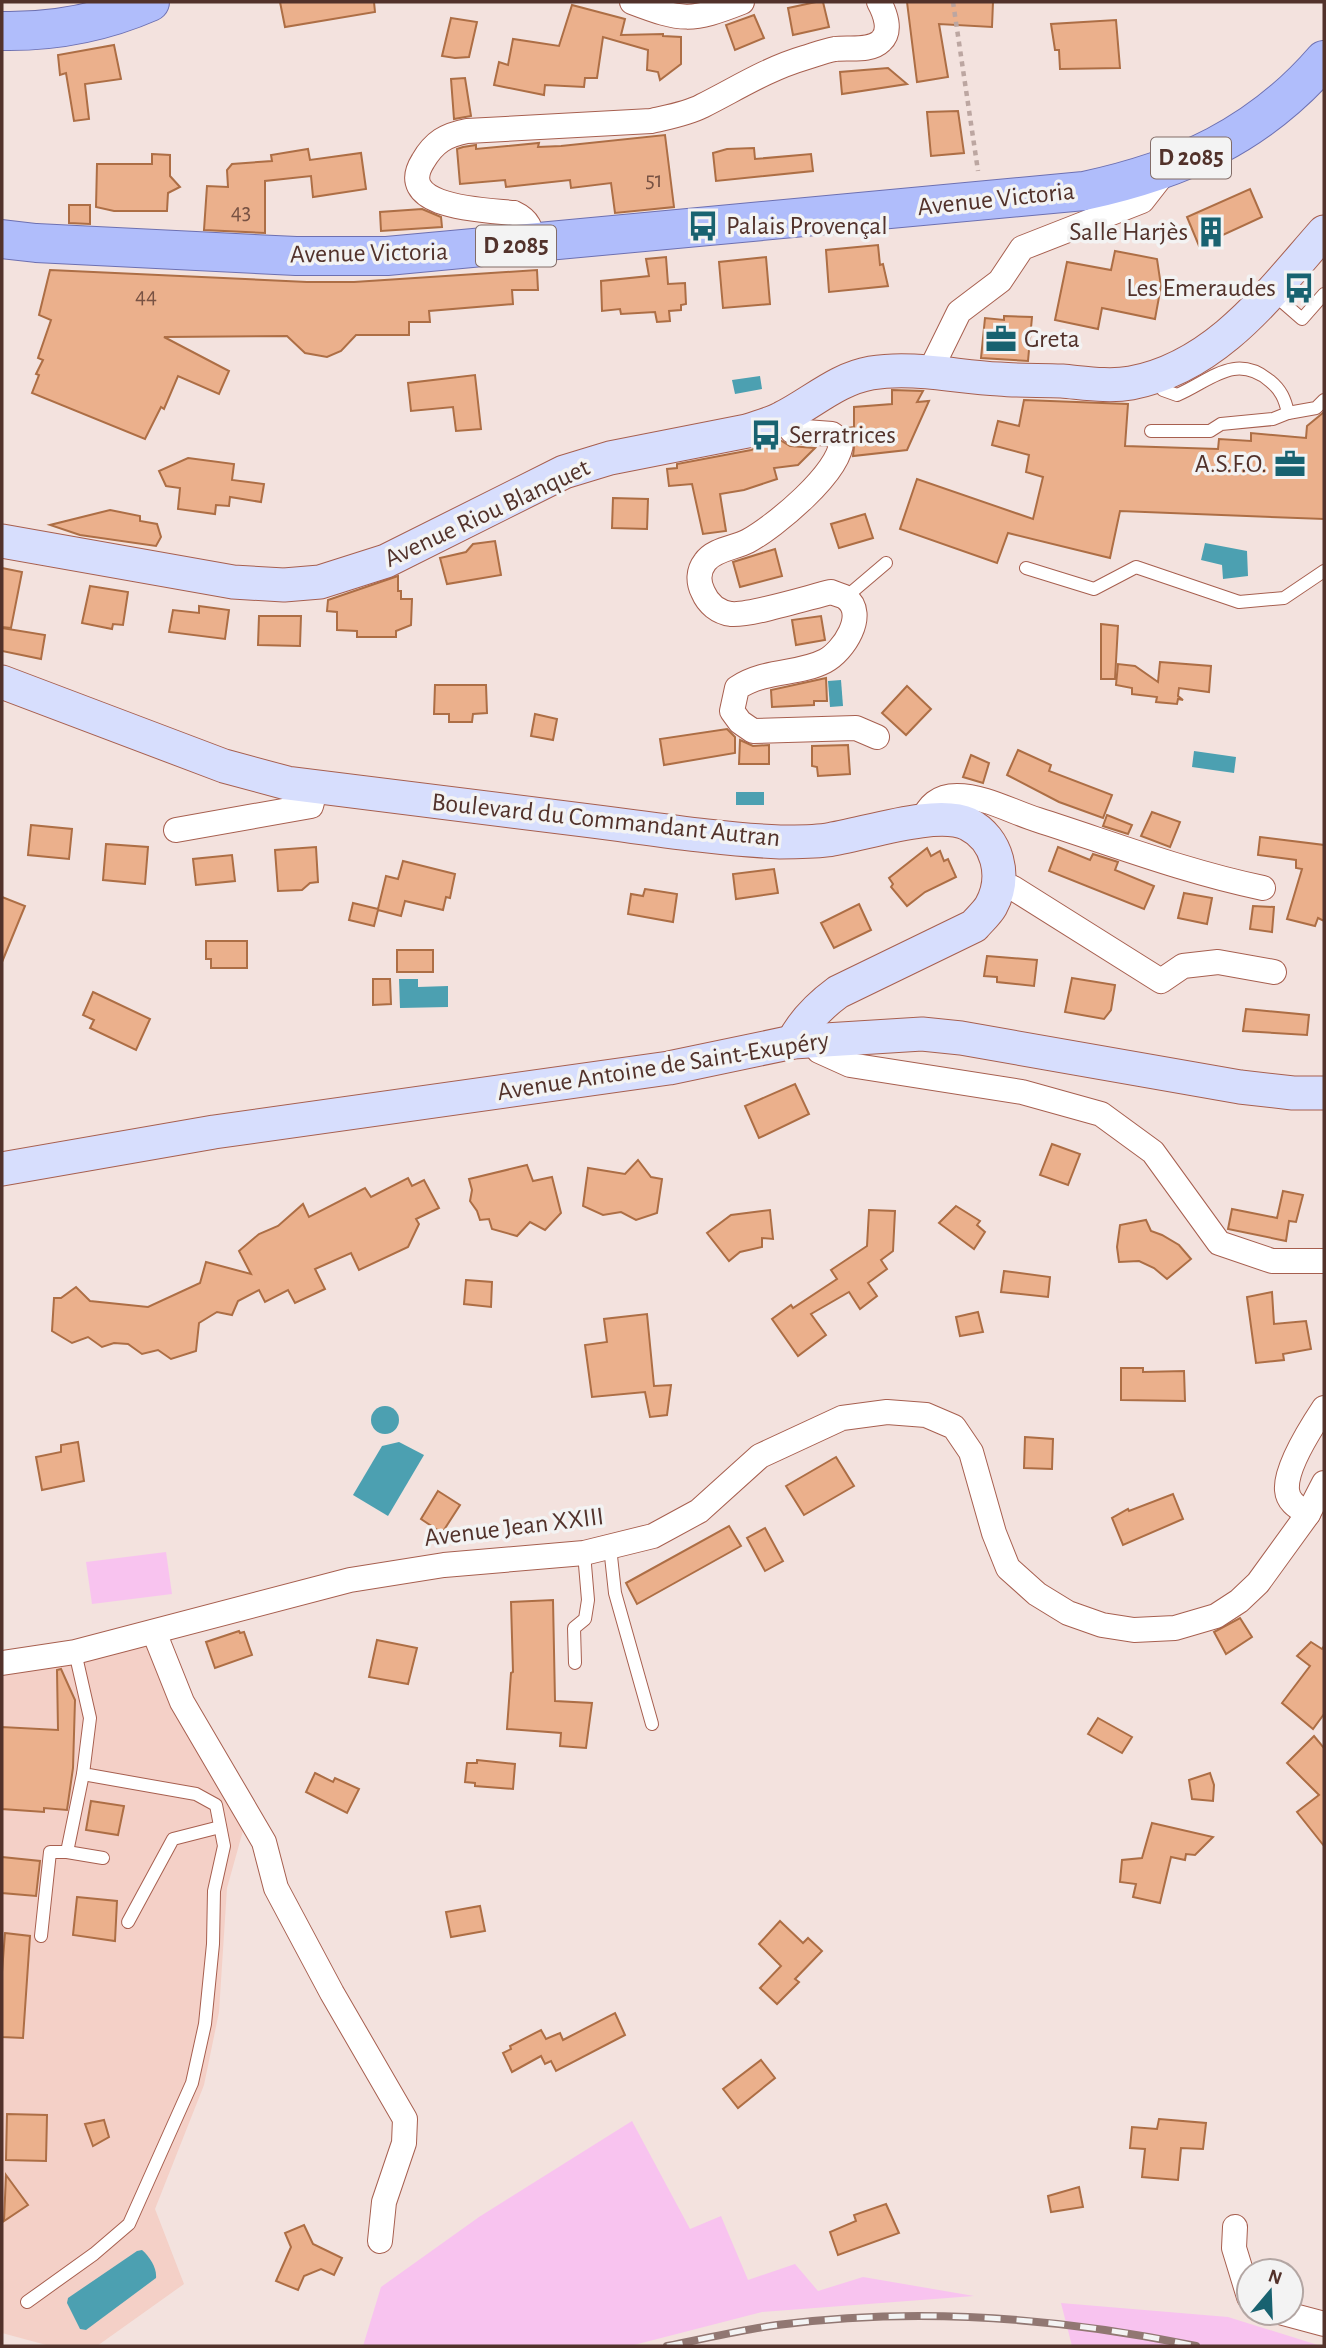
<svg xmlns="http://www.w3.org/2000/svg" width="1326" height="2348" font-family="'Alegreya Sans',sans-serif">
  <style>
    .built { fill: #f4d0c7 }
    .green { fill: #f8c3ef }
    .water { fill: #4ca0b1 }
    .building { fill: #ebb08c; stroke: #ad6e45; stroke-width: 2 }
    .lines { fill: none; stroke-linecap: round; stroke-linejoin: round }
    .lane-casing { stroke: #a75f4f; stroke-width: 14 }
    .street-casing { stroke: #a75f4f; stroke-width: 26 }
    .secondary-casing { stroke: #a75f4f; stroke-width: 35 }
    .primary-casing { stroke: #6d70b1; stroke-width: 40 }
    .path { stroke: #bca6a1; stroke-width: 4.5; stroke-dasharray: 5 5; stroke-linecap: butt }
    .lane { stroke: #fff; stroke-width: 12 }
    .street { stroke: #fff; stroke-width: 24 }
    .secondary { stroke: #d7defd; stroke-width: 33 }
    .primary { stroke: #b0bdfb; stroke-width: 38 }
    .rail-casing { stroke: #917772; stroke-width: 8 }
    .rail { stroke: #f3f3f3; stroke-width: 5; stroke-dasharray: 16; stroke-linecap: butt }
    .labels { text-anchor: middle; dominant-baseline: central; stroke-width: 7; stroke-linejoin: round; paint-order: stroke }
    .number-label { font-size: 23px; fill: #785243 }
    .shield { fill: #f3f3f3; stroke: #826c67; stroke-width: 2 }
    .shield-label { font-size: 24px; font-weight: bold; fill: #52322b }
    .street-label { font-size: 26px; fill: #52322b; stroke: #f3f3f3 }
    .poi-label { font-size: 26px; fill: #52322b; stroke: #f3f3f3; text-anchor: start }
  </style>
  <rect width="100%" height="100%" fill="#f3e2de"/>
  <path class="built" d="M151,1643L246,1820L227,1888L219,2012L204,2085L155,2209L184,2284L97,2346H50L2,2333V1667Z"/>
  <g class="green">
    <path d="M166,1552L172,1594L92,1604L86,1562Z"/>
    <path d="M632,2121L690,2229L721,2216L748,2280L795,2264L818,2291L863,2277L974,2296L762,2312L630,2346H363L381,2287L479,2217Z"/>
    <path d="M1061,2303L1228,2317L1321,2346H1072Z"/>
  </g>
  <g class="water">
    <path d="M760,376L762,389L735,394L732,380Z"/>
    <path d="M1205,543L1247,551L1248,576L1223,579L1222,565L1201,560Z"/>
    <path d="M841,680L843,706L830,707L828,681Z"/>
    <path d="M1194,751L1236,757L1234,773L1192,767Z"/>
    <rect x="736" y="792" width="28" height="13"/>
    <path d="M399,979H418V987L448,986V1007L400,1008Z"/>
    <circle cx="385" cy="1420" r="14"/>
    <path d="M399,1442L424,1455L388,1516L353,1495L382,1446Z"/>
    <path d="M142,2250C150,2257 157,2268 156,2278L86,2330L80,2329L67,2303L68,2298L137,2251Z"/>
  </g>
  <g class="building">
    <path d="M280,2H374L375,12L285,27Z"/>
    <path d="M816,2H823L829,27L793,35L788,8Z"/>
    <path d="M907,2H993L992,27L939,24L948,77L917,82Z"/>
    <path d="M572,5L625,19L621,35L663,34V36L681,37V64L660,80L658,72L647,70L648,50L603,37L597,78H585L584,87L545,85L544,95L494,85L499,62L508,65L513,39L559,46Z"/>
    <path d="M754,15L764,38L735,50L726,25Z"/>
    <path d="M451,18L477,22L469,57L455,58L442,56Z"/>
    <path d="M1116,20L1120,68L1060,69L1059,50H1055L1051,24Z"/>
    <path d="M114,45L121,79L85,84L89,119L74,121L66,73L60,75L58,55Z"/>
    <path d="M888,68L907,84L842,94L840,72Z"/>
    <path d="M465,78L471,116L454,119L451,79Z"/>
    <path d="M958,111L964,153L931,156L927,112Z"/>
    <path d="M665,135L674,207L615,213L611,183L571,188L570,180L506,187L505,180L460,184L457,149L463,147L476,145V149L539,143L538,147L561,146Z"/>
    <path d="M754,148L755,159L811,154L813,171L716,181L713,153L727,149Z"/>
    <path d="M308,149L310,160L361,153L366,189L313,197L311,176L265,181V233L204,230L207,186L228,187L227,170L232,164L272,161L271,155Z"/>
    <path d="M152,154L170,155V176L180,187L168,193L167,211H114L96,207L97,164H152Z"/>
    <path d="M1250,189L1262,217L1199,246L1187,217Z"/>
    <path d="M69,205H90V224L69,223Z"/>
    <path d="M422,209L441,217L442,227L381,231L380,212Z"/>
    <path d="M878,245L880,265L883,264L888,286L829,292L826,250Z"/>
    <path d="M1115,251L1157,259L1161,286L1155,319L1102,308L1098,329L1055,320L1067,262L1111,270Z"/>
    <path d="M666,257L668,284L685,283L686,304L681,305V310L669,311L670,321L657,322L655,312L621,314L620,309L602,311L601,281L649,276L646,259Z"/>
    <path d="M766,257L770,304L723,308L719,262Z"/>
    <path d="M50,270L307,282H354L537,270L538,290H512L513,304L429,311L430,322H409V335H356L341,351L327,357L305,353L287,336L164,337L229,371L219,394L178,376L164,409L161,407L145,439L32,393L39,375L36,374L43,360L38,358L51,320L39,315Z"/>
    <path d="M1004,316L1032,317L1028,361L981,358L985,318L1004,320Z"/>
    <path d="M475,375L481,429L456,431L453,407L411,411L408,383Z"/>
    <path d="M892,390L923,391L917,402L929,401L907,450L853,456L855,438L847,428L854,427V407L892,404Z"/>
    <path d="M1024,400L1128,404L1125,446L1218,449L1219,439L1251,441V433L1306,438L1307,426L1324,412V519L1120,511L1110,558L1008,533L997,563L900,529L917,479L1033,519L1043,477L1026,472L1029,455L992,445L998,421L1019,426Z"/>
    <path d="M780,440L790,446L815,448L798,465L774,468L777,479L744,490L720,494L726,531L703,534L692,484L669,486L667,469L677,468V464L751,450Z"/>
    <path d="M188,458L234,464L232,480L264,484L261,502L230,497L229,506L216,505L215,514L178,509L180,488L166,486L159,471Z"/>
    <path d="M613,498L648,499L647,529L612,528Z"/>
    <path d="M110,510L140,516V521L157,524L161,537L156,546L80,535L50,525Z"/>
    <path d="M865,514L873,538L839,548L831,524Z"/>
    <path d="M495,541L501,575L447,584L440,558L466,552L473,544Z"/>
    <path d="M775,549L782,576L740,587L733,562Z"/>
    <path d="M2,568L22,572L11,628L2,627Z"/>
    <path d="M398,576V591H401V599H412L411,625L396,631V637H357V631L337,630V612L327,611L328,600Z"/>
    <path d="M90,586L128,592L123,625L113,624L112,629L82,623Z"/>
    <path d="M199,606L229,610L225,639L169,632L173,610L199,613Z"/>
    <path d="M259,616H301L300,646L258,645Z"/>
    <path d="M821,616L825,640L796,645L792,620Z"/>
    <path d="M1101,624L1118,626L1115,679H1101Z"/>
    <path d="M2,628L45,635L41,659L2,651Z"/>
    <path d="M1160,662L1211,666L1209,692L1179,688L1178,696L1183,700L1178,699L1177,704L1156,702L1157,697L1132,694V688L1116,685L1118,664L1135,666L1158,682Z"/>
    <path d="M826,678L827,701H814V705L772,707L771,690Z"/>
    <path d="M435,685H486L487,713L473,714L472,722H449V714H434Z"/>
    <path d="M907,686L931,709L906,735L882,713Z"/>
    <path d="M535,714L557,719L553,740L531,736Z"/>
    <path d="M727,729L735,737V753L664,765L660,739Z"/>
    <path d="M740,740L753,746L769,745V764H739Z"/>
    <path d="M848,745L850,774L818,776L817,767L812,766V746Z"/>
    <path d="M1018,750L1051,765L1049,771L1112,795L1103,818L1059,802L1007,775Z"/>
    <path d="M971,755L989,763L983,783L963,777Z"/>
    <path d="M1152,812L1180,822L1170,847L1141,836Z"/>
    <path d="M1107,815L1132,825L1128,834L1103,826Z"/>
    <path d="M31,825L72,829L69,859L28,855Z"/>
    <path d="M1260,837L1324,845V921L1318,918L1315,926L1287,919L1302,869L1296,868V860L1258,855Z"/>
    <path d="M106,844L148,847L145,884L103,880Z"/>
    <path d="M316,847L318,882L310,883L302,890L278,891L275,850Z"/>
    <path d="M1058,847L1090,860L1093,854L1118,862L1115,870L1154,886L1144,909L1049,871Z"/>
    <path d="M927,848L931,856L940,851L944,861L948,859L956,877L925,892L907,906L891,887L893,884L889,878Z"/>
    <path d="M232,855L235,881L196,885L193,859Z"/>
    <path d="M403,861L455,874L450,898L446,897L443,910L405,901L401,916L378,910L374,926L349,920L353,903L378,909L386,876L398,879Z"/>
    <path d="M774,869L778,893L736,899L733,874Z"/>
    <path d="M645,889L677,894L673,922L628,914L631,894L643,896Z"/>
    <path d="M1184,893L1212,898L1207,924L1178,918Z"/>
    <path d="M2,897L25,906L2,962Z"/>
    <path d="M859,904L871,930L834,948L821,923Z"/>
    <path d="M1253,906L1274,907L1272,932L1250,929Z"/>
    <path d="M206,941H247V968H211V959H206Z"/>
    <rect x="397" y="950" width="36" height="22"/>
    <path d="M987,956L1037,960L1034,986L997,982V977L984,976Z"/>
    <path d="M1072,978L1115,985L1111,1010L1104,1019L1065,1012Z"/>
    <path d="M373,979H390L391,1004L373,1005Z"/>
    <path d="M93,992L150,1019L136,1050L90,1028L94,1020L83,1015Z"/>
    <path d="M1246,1009L1309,1015L1307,1035L1243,1031Z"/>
    <path d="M795,1084L809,1114L759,1138L745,1106Z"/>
    <path d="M1052,1144L1080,1154L1068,1185L1040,1175Z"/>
    <path d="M638,1160L651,1177L662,1179L657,1213L636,1220L621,1212L603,1215L583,1206L588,1168L625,1174Z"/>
    <path d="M527,1165L533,1181L552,1177L561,1213L545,1230L530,1222L517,1236L492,1229L489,1219L480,1220L477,1211L470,1201L472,1190L469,1179Z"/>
    <path d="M408,1178L412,1186L424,1180L439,1208L416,1219L419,1224L408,1247L359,1270L351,1253L315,1269L325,1289L295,1303L288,1290L265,1302L259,1290L238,1301L232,1315L217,1312L199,1323L196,1351L171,1359L158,1350L142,1354L128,1344L114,1343L102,1347L88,1337L72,1343L52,1331L54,1298H61L76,1287L90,1301L148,1307L200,1283L206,1262L251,1274L239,1251L259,1234L278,1226L303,1204L309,1217L365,1188L371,1197Z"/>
    <path d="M1283,1191L1303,1195L1296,1222L1289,1221L1286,1241L1228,1229L1232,1209L1277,1218Z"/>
    <path d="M956,1206L980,1221L977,1225L985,1232L974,1249L939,1223Z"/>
    <path d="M770,1210L773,1239L762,1238V1247L740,1252L729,1261L707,1233L731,1215Z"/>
    <path d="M869,1210L895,1211L893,1251L881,1260L887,1269L868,1283L877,1296L860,1309L849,1292L811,1314L826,1335L798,1356L772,1319L791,1305L793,1308L837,1279L831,1270L867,1246Z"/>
    <path d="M1146,1220L1151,1231L1162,1235L1179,1245L1191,1259L1167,1279L1154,1268L1139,1261L1119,1262L1117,1247L1120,1225Z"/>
    <path d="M1004,1271L1050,1277L1048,1297L1001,1292Z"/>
    <path d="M466,1280L492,1282L491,1307L464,1304Z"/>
    <path d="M1272,1292L1274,1324L1306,1321L1311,1349L1283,1354L1284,1360L1256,1363L1247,1297Z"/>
    <path d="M978,1312L983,1332L960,1336L956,1317Z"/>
    <path d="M647,1314L654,1386L671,1385L667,1415L650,1417L645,1392L592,1397L585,1345L607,1342L604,1319Z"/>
    <path d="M1121,1368H1143V1372L1184,1371L1185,1401L1121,1400Z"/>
    <path d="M1025,1437L1053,1439L1052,1469L1024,1468Z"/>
    <path d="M78,1442L84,1481L42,1490L36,1457L61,1452V1445Z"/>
    <path d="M836,1457L854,1486L804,1515L786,1486Z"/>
    <path d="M438,1491L460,1505L442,1533L421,1519Z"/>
    <path d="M1173,1494L1183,1519L1123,1545L1112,1518L1128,1509L1129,1511Z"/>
    <path d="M729,1526L741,1546L637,1604L626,1583Z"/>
    <path d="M765,1528L783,1561L765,1571L747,1538Z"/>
    <path d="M553,1600L555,1701L592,1703L586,1748L560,1746L561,1733L507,1729L511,1673L513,1672L511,1602Z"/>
    <path d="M1240,1618L1252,1637L1226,1654L1214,1632Z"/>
    <path d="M239,1631L240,1633L244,1632L252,1655L215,1668L206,1642Z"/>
    <path d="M377,1640L417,1648L408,1684L369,1677Z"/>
    <path d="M1311,1642L1322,1649L1324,1646V1714L1313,1729L1282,1703L1310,1666L1297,1656Z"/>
    <path d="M61,1669L75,1700L73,1768L67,1810L44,1808V1812L2,1809V1727L58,1730L57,1670Z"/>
    <path d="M1098,1718L1132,1737L1122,1753L1088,1734Z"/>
    <path d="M1314,1736L1324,1748V1846L1297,1812L1319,1795L1287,1763Z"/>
    <path d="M477,1760L515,1764L513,1789L475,1786V1783L465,1782L467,1763H477Z"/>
    <path d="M315,1773L333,1782L335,1778L359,1789L347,1813L306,1792Z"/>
    <path d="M1210,1773L1214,1785L1213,1801L1192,1799L1189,1780Z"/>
    <path d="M91,1801L124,1806L118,1835L86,1830Z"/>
    <path d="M1152,1823L1213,1837L1195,1855L1186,1854L1185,1860L1171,1857L1160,1903L1133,1897L1136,1884L1120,1882L1122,1860L1142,1858Z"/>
    <path d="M2,1857L40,1861L36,1896L2,1893Z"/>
    <path d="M77,1897L117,1901L115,1941L73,1935Z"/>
    <path d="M480,1906L485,1931L451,1937L446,1912Z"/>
    <path d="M780,1921L803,1943L808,1938L822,1951L795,1979L799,1982L777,2004L760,1988L781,1966L759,1944Z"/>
    <path d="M5,1933L30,1936L23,2038L2,2037V1972Z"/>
    <path d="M615,2013L625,2035L556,2071L551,2061L545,2064L541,2056L512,2072L503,2053L511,2049L510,2046L541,2030L546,2039L560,2033L563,2040Z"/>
    <path d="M761,2060L775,2078L738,2108L723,2089Z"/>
    <path d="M7,2114L47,2115L46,2161L6,2160Z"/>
    <path d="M1159,2119L1206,2123L1203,2149L1181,2148L1178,2180L1142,2177L1145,2149L1130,2148L1132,2127L1157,2129Z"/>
    <path d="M104,2120L109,2137L93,2146L85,2124Z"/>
    <path d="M6,2175L28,2205L4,2221Z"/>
    <path d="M1079,2187L1083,2207L1051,2212L1048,2196Z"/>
    <path d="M886,2204L899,2233L838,2255L830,2232L856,2221L854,2215Z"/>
    <path d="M304,2225L313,2244L342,2258L334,2275L321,2269L304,2276L298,2290L276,2281L291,2247L285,2233Z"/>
  </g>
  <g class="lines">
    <g class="lane-casing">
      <g id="lane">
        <path d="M1271,292L1302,319L1324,294"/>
        <path d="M1288,413L1316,408L1324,400"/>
        <path d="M1151,431H1210L1221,424L1273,419L1288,413C1285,399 1281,390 1270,381C1235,352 1210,381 1177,395L1163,390L1158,379"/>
        <path d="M1026,568L1094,589L1136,567L1239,602L1284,598L1324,571"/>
        <path d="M846,597L886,563"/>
        <path d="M610,1547L615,1593L652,1724"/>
        <path d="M575,1663L574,1628L585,1619L588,1600L584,1553"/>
        <path d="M67,1852L103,1858"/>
        <path d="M128,1922L173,1839L220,1827"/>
        <path d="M41,1936L50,1852H67L83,1774"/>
        <path d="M27,2302L94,2254L129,2224L192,2083L205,2024L213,1944L214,1891L224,1846L216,1805L196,1794L83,1774L90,1718L75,1652"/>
      </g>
    </g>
    <g class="street-casing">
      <g id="street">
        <path d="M632,2C682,21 691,22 742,2"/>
        <path d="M533,244C531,228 529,220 514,213C488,210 393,209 423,161C434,142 446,135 467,131L651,121C668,117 687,114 702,106C736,89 767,69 804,58C814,55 824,51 835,49C849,47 870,52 881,41C892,31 885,13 879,2"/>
        <path d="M929,373L959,312L1000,281L1022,248L1142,201L1167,169"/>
        <path d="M782,418L792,431L832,434L841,442C841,472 774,527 748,541C735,548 714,549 705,562C698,571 698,582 703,592C708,604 718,612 731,614C749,616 810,597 831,592C835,594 842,595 846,598C868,614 843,652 825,661C798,675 766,669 737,688L732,711L740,722L753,731L856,728L877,737"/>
        <path d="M921,822C929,805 938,796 957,796C985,796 1012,812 1038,820C1113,844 1186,872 1263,888"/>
        <path d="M176,830L311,806L316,787"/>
        <path d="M998,886L1013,888L1161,981L1183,966L1218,962L1274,972"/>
        <path d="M815,1040L819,1051L850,1065L1022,1092L1101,1114L1153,1152L1219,1243L1272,1261H1324"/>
        <path d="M1308,1514C1299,1508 1288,1503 1287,1490C1285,1468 1312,1426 1324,1408"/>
        <path d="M154,1632L182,1702L264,1842L276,1888L332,1993L405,2119L404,2143L384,2202L380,2241"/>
        <path d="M2,1663L75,1652L350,1580L444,1565L584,1553L653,1536L699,1511L760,1456L842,1418L887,1412L926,1415L954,1427L971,1452L994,1533L1008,1568L1037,1594L1068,1613L1102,1625L1134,1630L1175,1628L1216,1616L1239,1601L1258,1583L1308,1514L1324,1483"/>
        <path d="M1235,2227L1234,2248L1249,2297"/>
        <path d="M1283,2313L1324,2324"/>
      </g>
    </g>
    <g class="secondary-casing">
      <g id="secondary">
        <path d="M2,541L233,582L284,585L320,582L386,561L564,472L610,458L747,431C758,427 771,424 782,418C812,403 837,379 871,373C913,366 957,377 999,379C1020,381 1041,380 1062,381C1085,383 1109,387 1131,383C1217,367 1270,293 1324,232"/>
        <path d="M2,682L224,766L287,783C388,795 489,808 591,821C654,829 717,839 780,842C796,842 812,842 827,840C863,835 936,809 968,824C998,839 1007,877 991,906C987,913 980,919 974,926L838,992C819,1006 803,1022 793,1042"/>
        <path d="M2,1169L214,1132L669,1068L793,1042L922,1034L961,1038L1240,1087L1293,1093H1324"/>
      </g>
    </g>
    <g class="primary-casing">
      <g id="primary">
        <path d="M2,31C54,32 102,23 150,2"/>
        <path d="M2,239L36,243L296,256H387L1084,191C1181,170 1258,136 1324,60"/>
      </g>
    </g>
    <path class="path" d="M953,2L978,171"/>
    <use href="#lane" class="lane"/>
    <use href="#street" class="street"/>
    <use href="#secondary" class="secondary"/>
    <use href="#primary" class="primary"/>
    <g class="rail-casing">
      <path id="rail" d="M667,2346C703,2339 740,2330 777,2325C917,2307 1057,2317 1196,2346"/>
    </g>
    <use href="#rail" class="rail"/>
  </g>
  <defs>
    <g id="bus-bare" transform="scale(2.415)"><path d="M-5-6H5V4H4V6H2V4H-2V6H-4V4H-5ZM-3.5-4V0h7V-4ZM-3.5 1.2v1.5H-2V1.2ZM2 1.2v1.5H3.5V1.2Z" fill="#186270" stroke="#f3f3f3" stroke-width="2.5" paint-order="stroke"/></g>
    <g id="building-bare" transform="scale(2.415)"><path d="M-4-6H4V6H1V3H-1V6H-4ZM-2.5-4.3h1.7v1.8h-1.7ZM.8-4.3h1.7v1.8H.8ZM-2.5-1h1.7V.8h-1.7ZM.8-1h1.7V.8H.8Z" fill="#186270" stroke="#f3f3f3" stroke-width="2.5" paint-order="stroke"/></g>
    <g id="office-bare" transform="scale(2.415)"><path d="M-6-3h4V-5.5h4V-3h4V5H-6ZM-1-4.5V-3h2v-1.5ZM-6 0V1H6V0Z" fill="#186270" stroke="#f3f3f3" stroke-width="2.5" paint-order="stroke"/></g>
  </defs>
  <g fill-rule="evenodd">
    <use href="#bus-bare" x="703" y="226"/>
    <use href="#building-bare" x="1211" y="232"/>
    <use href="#bus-bare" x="1299" y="288"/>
    <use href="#office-bare" x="1001" y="339"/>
    <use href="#bus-bare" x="766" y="435"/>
    <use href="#office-bare" x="1290" y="464"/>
  </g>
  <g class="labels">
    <g class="number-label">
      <text x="654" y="180">51</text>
      <text x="241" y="212">43</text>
      <text x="146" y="296">44</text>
    </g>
    <g class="shield">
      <rect x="1151" y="137.5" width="80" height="41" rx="5"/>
      <rect x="476" y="225.5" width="80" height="41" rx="5"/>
    </g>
    <g class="shield-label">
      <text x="1191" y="158">D 2085</text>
      <text x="516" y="246">D 2085</text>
    </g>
    <g class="street-label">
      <text transform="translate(996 199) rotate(-6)">Avenue Victoria</text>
      <text transform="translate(369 253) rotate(-1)">Avenue Victoria</text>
      <text transform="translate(487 513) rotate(-25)">Avenue Riou Blanquet</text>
      <text transform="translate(606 820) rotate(6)">Boulevard du Commandant Autran</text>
      <text transform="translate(663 1066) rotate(-9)">Avenue Antoine de Saint-Exupéry</text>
      <text transform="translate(514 1527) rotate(-7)">Avenue Jean XXIII</text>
    </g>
    <g class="poi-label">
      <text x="726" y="226">Palais Provençal</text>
      <text x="1188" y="232" text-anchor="end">Salle Harjès</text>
      <text x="1276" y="288" text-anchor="end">Les Emeraudes</text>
      <text x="1024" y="339">Greta</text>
      <text x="789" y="435">Serratrices</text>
      <text x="1267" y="464" text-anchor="end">A.S.F.O.</text>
    </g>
  </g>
  <rect width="1326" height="2348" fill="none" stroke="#52322b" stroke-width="7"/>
  <g transform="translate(1270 2292) rotate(19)"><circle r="33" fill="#f3f3f3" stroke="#b3a6a3" stroke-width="2"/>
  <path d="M0-5L12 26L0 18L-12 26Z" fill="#186270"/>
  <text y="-10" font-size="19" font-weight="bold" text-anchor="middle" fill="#52322b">N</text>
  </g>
</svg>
